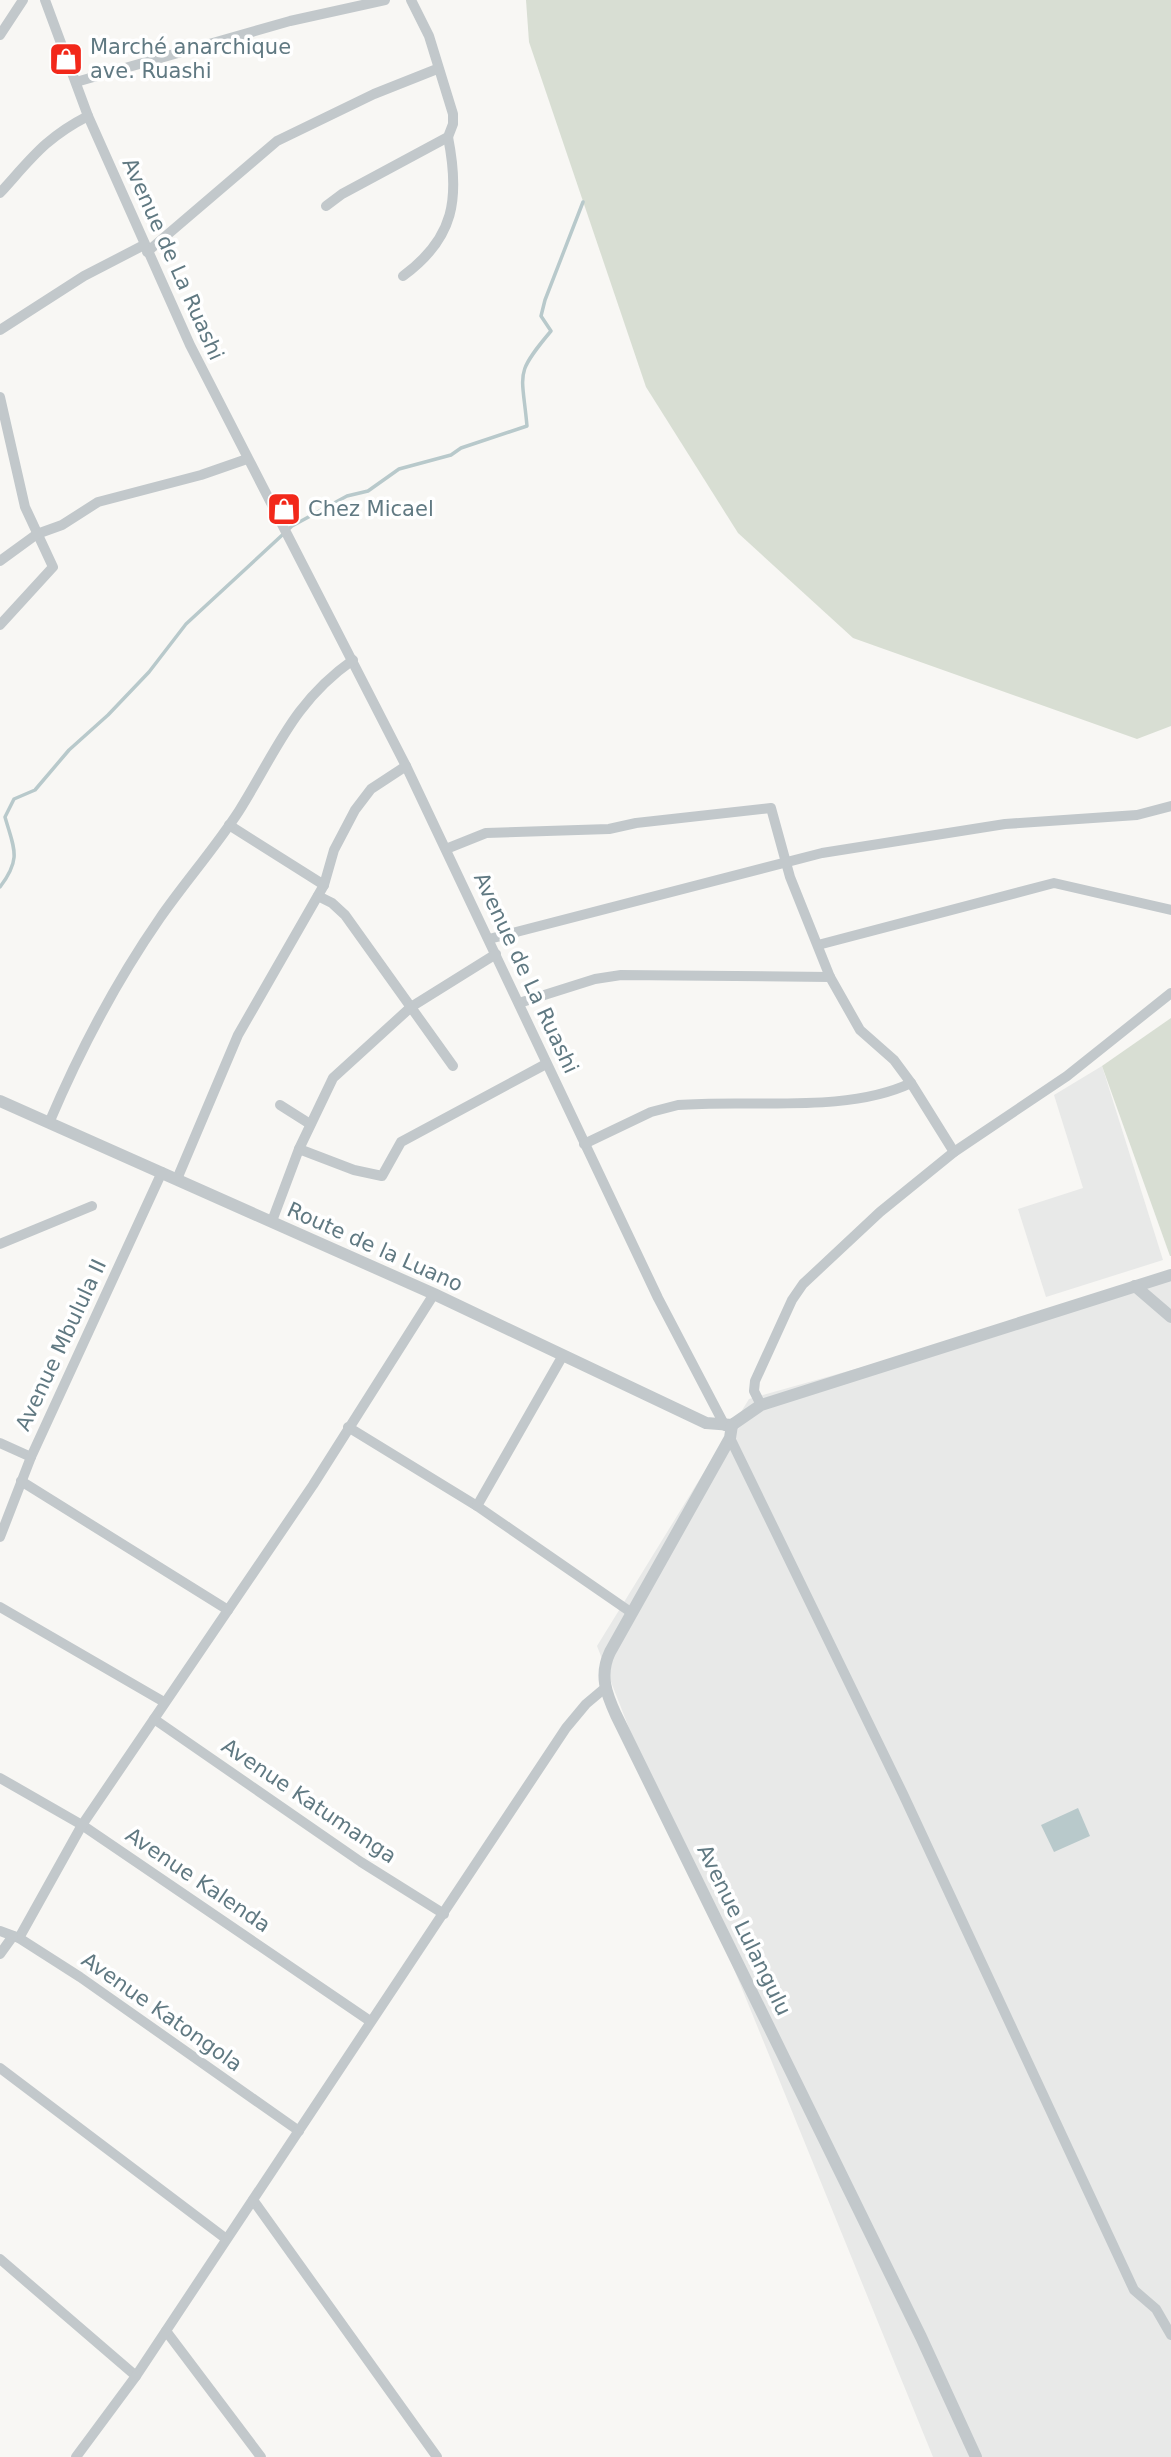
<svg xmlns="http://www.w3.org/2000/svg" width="1171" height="2457" font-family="'DejaVu Sans',sans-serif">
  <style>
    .built { fill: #e8e9e8 }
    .green { fill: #d8ded3 }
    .water { fill: #b8c9cb }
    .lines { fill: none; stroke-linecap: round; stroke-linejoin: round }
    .stream { stroke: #b8c9cb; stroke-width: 3.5 }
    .minor { stroke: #c2c8cb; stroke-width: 10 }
    .tertiary { stroke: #c2c8cb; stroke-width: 12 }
    .labels { text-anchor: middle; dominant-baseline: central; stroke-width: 7; stroke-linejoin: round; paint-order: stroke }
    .poi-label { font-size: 21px; fill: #607982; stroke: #fff; text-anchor: start }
    .street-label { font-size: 21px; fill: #607982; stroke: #fff }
  </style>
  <rect width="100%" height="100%" fill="#f8f7f4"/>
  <g class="built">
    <path d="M1102,1066L1163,1260L1046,1297L1018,1209L1083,1188L1054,1095Z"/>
    <path d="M1171,1280V2457H933L698,1881L670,1833L597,1646L749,1399Z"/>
  </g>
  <g class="green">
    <path d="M526,0H1171V726L1137,739L853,638L738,533L646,387L529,42Z"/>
    <path d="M1171,1018V1256H1170L1102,1066Z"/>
  </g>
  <path class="water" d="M1078,1808L1090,1836L1054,1852L1041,1825Z"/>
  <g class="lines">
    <path class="stream" d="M0,887C22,858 14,849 5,817L14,799L35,790L69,750L108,715L149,672L186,624L292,526L347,496L368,491L399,469L451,455L461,448L527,426C522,371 514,375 551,331L541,316L545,300L583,202"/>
    <g class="minor">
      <path d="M45,0L88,116L190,345L406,766L658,1298L725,1426"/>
      <path d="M0,35L23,0"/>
      <path d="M76,82L290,21L385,0"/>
      <path d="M0,193C31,159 45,138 88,116"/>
      <path d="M326,206L342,194L448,137L453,124V114L429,36L411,0"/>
      <path d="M147,252L277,141L374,94L437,69"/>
      <path d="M403,276C455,238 460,198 448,137"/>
      <path d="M0,330L84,276L144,245"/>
      <path d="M0,397L25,507L53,567L0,625"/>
      <path d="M0,561L37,534L62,525L98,502L201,475L247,459"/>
      <path d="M229,825L324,885"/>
      <path d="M446,849L486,833L609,829L636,823L771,808L790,877L830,977L860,1030L894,1060L911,1083L954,1152"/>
      <path d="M318,896L332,903L345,915L453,1066"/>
      <path d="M489,939L822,853L1005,824L1137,815L1171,806"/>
      <path d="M818,945L1054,883L1171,910"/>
      <path d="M519,1003L595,979L621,975L830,977"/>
      <path d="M280,1105L310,1124"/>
      <path d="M49,1123C80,1050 115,983 160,918C185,882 215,848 239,811C276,752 293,702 353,660"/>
      <path d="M584,1144L651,1112L678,1105C750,1099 846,1114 911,1083"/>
      <path d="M299,1149L354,1170L382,1176L401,1142L546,1064"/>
      <path d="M177,1179L238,1035L324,885L334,850L355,810L371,789L406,766"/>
      <path d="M272,1221L299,1149L333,1078L411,1007L496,954"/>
      <path d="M0,1244L92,1206"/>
      <path d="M761,1405L754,1391L755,1381L792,1300L803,1284L880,1212L954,1152L1067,1076L1171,993"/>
      <path d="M348,1427L477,1506L632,1613"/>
      <path d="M730,1438L903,1794L1134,2290L1156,2309L1171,2335"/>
      <path d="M0,1443L31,1457"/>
      <path d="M21,1481L228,1610"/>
      <path d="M477,1506L562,1357"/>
      <path d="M0,1537L31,1457L162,1172"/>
      <path d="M0,1607L164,1702"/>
      <path d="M154,1719L361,1862L444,1914"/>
      <path d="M0,1778L82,1825L370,2021"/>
      <path d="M0,1931L19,1938L80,1977L299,2131"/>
      <path d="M19,1938L82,1825L313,1485L434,1294"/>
      <path d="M0,1954L13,1936"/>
      <path d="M0,2068L225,2238"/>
      <path d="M253,2200L437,2457"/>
      <path d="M0,2259L136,2376"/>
      <path d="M166,2331L261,2457"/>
      <path d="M76,2457L136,2376L566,1728L586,1704L605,1688"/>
    </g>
    <g class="tertiary">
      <path d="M0,1101L434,1294L706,1423L732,1425L761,1405L1171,1275"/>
      <path d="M1135,1286L1171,1317"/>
      <path d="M732,1425L730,1438L610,1652C599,1675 606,1693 616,1715L921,2337L976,2457"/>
    </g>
  </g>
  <defs>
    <g id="shop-square" transform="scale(1.75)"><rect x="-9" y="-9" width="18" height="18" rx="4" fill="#f2281a" stroke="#fff"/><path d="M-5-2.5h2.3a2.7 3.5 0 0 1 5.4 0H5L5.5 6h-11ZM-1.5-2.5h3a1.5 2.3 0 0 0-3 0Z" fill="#fff"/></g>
  </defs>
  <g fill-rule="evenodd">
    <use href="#shop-square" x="66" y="59"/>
    <use href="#shop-square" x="284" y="509"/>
  </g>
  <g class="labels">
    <g class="poi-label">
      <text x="90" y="47">Marché anarchique<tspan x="90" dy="24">ave. Ruashi</tspan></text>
      <text x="308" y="509">Chez Micael</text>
    </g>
    <g class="street-label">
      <text transform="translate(173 259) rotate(66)">Avenue de La Ruashi</text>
      <text transform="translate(526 973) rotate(65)">Avenue de La Ruashi</text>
      <text transform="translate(375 1247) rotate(24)">Route de la Luano</text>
      <text transform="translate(61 1345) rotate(-65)">Avenue Mbulula II</text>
      <text transform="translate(309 1801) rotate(34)">Avenue Katumanga</text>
      <text transform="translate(198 1880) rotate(34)">Avenue Kalenda</text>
      <text transform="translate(744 1930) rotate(64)">Avenue Lulangulu</text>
      <text transform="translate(162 2012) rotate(35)">Avenue Katongola</text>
    </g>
  </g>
</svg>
